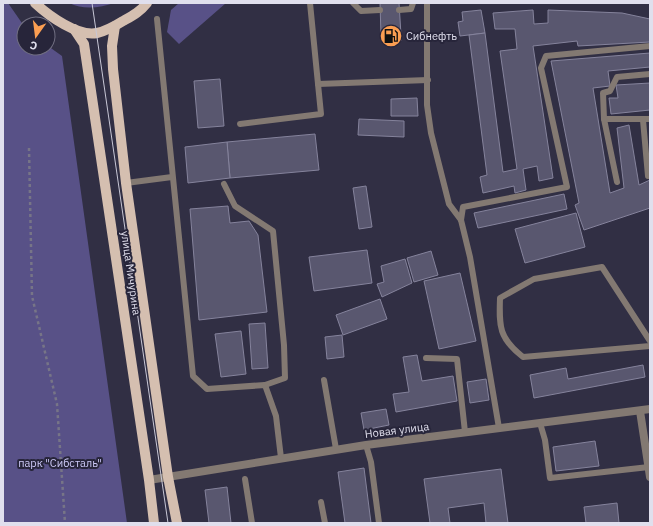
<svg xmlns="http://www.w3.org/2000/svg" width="653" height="526" font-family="'IBM Plex Sans',sans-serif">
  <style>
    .green { fill: #585187 }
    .building { fill: #59576f; stroke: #85839c }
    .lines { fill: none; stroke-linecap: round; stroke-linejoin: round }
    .path { stroke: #777587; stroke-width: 2.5; stroke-dasharray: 3 3; stroke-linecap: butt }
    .lane { stroke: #837972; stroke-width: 6 }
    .street { stroke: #837972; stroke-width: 8 }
    .primary { stroke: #d5bfb0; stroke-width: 10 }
    .tram { stroke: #c8c7d6; stroke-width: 1 }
    .labels { text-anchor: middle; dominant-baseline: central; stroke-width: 4; stroke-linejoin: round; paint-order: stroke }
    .poi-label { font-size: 11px; fill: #e0dfed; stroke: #27253a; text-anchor: start }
    .street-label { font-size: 11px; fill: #e0dfed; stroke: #27253a }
    .park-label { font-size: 11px; fill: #cecaf8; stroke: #27253a }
  </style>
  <rect width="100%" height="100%" fill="#312f44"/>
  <g class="green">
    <path d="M3,3H8L24,26V48H48V46L62,56L127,523H3Z"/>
    <path d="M69,3H114C100,8 83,10 69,3Z"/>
    <path d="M179,3H226L179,44L167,32L171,10Z"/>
  </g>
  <g class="building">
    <path d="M380,3H399L401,35L381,36Z"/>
    <path d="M481,10L485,33L460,36L458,22L463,21L462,12Z"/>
    <path d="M533,10L534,24L548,23V10L622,13L650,19V42L578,46L577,41L533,46L553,178L539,181L537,166L523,169L526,190L515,193L514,186L483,193L480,177L487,175L469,35L485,33L503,172L517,169L500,51L517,49L515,29H495L493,13Z"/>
    <path d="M400,30L401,41L382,42L381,31Z"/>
    <path d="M650,53V67L608,71L610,86L593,88L610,193L624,188L617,128L629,125L639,185L650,180V208L584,230L575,205L579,203L551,61Z"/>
    <path d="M220,79L224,126L198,128L194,81Z"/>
    <path d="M650,83V110L611,114L609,98H618L616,85Z"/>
    <path d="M417,98L418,116H391V99Z"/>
    <path d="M359,119L404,121V137L358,135Z"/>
    <path d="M315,134L319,170L230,178L227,142Z"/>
    <path d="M227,142L230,178L188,183L185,147Z"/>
    <path d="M366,186L372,227L359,229L353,188Z"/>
    <path d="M564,194L567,209L478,228L474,213Z"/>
    <path d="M228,206L230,223L249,221L258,235L267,312L199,320L190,209Z"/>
    <path d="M576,213L585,247L525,263L515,229Z"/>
    <path d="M367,250L372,283L314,291L309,257Z"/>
    <path d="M431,251L438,275L414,282L407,258Z"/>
    <path d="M405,259L412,283L382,297L377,284L384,282L381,266Z"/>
    <path d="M460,273L476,341L439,349L424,281Z"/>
    <path d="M380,299L387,319L343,335L336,315Z"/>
    <path d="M265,323L268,368L252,369L249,324Z"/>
    <path d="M241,331L246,374L221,377L215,334Z"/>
    <path d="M342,335L344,357L327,359L325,337Z"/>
    <path d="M417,355L422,381L453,376L457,401L396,412L393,394L409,392L403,357Z"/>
    <path d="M643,365L645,377L534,398L530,375L566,368L568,379Z"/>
    <path d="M486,379L489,400L470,403L467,382Z"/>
    <path d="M386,409L389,425L364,430L361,413Z"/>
    <path d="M595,441L599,466L556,471L553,447Z"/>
    <path d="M364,468L371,523H345L338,472Z"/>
    <path d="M501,469L508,523H486L484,503L448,508L450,523H430L424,479Z"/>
    <path d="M227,487L231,523H209L205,490Z"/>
    <path d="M617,503L619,523H586L584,507Z"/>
  </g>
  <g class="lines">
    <path class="path" d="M29,148L32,296L57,404L65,523"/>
    <g class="lane">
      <path d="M310,3L318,84L428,80"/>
      <path d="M353,3L361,11L380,10"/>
      <path d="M427,3V105L431,133L449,204L461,220L470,257L499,428"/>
      <path d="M399,10L411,9L413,3"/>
      <path d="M157,19L193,376L207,389L265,385L276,416L281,458"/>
      <path d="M650,74L617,77L610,91L603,93L604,119H650"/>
      <path d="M604,119L617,182"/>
      <path d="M643,120L648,176"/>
      <path d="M240,124L321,114L318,84"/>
      <path d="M126,183L172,177"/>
      <path d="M224,184L235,206L273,231L284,345L285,378L265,385"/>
      <path d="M461,220L463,207L567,187L541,68L546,56L650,46"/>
      <path d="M650,341L602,267L534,279L500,298C499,327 499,338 523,357L650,346"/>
      <path d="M426,358L457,359L465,432"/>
      <path d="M324,380L336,449"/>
      <path d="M540,423L545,440L550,478L649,467"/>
      <path d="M366,445L371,462L379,523"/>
      <path d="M245,479L252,523"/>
      <path d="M321,502L325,523"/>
    </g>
    <g class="street">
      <path d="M640,411L650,477"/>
      <path d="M149,480L366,445L650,409"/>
    </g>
    <g class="primary">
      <path d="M35,3C49,16 78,37 97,33C106,31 115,26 123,21C132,16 140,12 147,3"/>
      <path d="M115,26L112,46L113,69L126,183L168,477L177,523"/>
      <path d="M74,29L84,44L149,480L154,523"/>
    </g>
    <path class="tram" d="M92,3L168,523"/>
  </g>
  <defs>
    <g id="fuel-disc" transform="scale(1.15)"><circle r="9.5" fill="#fb9e52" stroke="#27253a"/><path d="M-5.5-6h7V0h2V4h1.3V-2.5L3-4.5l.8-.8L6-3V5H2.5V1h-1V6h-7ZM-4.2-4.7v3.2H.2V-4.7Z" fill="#111"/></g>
  </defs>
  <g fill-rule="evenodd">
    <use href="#fuel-disc" x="391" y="36"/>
  </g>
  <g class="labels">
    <g class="poi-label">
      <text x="406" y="36">Сибнефть</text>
    </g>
    <g class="street-label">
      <text transform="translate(131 273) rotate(82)">улица Мичурина</text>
      <text transform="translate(397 430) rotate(-7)">Новая улица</text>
    </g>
    <g class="park-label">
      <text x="60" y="463">парк "Сибсталь"</text>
    </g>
  </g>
  <rect width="653" height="526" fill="none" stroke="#e0dfed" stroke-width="8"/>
  <g transform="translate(36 36) rotate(194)"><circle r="19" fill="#27253a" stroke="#716f82"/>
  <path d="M0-3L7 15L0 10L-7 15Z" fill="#fb9e52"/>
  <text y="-6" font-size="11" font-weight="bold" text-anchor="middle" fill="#e0dfed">С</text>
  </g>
</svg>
